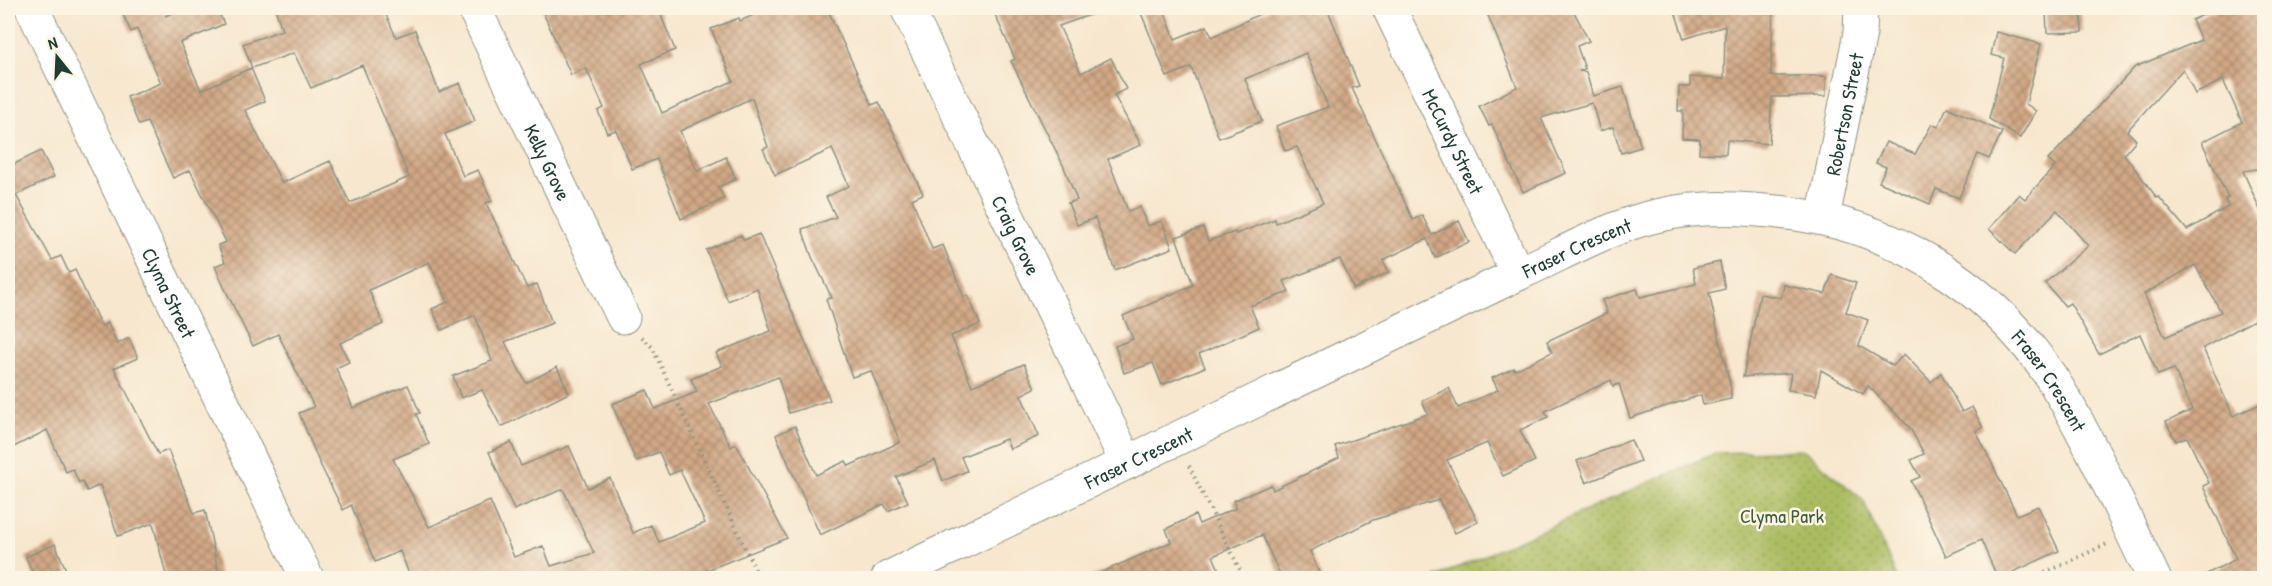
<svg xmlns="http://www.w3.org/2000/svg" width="2272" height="586" font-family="'Patrick Hand',sans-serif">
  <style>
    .green { fill: url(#green-dots); stroke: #657c4a; stroke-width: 1.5 }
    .building { fill: url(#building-cross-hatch); fill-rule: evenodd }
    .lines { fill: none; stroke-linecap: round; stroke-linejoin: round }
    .minor-casing { stroke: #8b9281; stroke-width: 35 }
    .path { stroke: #8b9281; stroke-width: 4; stroke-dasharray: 1.5 4.5; stroke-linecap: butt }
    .minor { stroke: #fff; stroke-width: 33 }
    .labels { text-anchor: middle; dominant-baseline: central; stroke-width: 5; stroke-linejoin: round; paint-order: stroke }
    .street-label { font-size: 20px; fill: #1f3d34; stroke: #fcf5e5 }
    .park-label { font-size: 20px; fill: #425d3f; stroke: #fcf5e5 }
  </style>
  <defs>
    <pattern id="green-dots" width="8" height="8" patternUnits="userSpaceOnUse" patternTransform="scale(1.5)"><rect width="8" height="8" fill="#abbc60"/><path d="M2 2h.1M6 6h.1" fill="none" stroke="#8b9a50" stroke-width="1.8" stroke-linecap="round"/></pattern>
    <pattern id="building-cross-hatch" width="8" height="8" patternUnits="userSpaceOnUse" patternTransform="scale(1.5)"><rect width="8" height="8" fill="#d1a885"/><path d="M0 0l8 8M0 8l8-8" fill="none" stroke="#a98a6e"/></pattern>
  </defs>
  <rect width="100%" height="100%" fill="#fcf5e5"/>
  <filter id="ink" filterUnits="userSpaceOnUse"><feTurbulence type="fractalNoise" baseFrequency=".0167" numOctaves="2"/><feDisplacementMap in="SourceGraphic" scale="12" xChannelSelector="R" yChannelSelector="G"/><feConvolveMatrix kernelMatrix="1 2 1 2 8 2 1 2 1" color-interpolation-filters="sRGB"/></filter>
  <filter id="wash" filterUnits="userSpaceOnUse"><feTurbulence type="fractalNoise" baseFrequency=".008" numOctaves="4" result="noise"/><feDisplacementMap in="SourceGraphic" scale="24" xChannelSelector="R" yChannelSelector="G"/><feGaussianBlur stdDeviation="1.35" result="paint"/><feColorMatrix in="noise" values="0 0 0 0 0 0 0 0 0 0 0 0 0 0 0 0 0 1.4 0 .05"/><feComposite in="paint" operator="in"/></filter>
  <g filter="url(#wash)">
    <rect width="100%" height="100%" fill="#f7e7ce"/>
    <path class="green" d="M1804,450L1863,500L1897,578H1434L1715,453Z"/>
    <g id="blocks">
      <g class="building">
        <path d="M120,8H183L165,16L185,8H217L224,24L180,43L201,90L251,68L265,101L245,110L282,183L330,161L350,203L409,177L362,65L311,88L294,53L252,68L243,44L282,30L275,8H383L396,37L415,30L439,92L460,83L475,121L445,134L463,176L478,170L492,201L486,203L527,288L537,284L552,323L505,342L526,383L557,367L569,393L501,427L482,390L461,398L453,376L492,361L475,315L442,330L432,309L448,302L429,262L369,290L383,324L340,343L349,362L336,368L353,408L408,385L420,413L416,414L429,444L393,459L429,527L490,501L514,557L543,546L551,566L594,553L563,489L514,510L489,452L511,442L521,466L569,446L588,488L610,478L633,533L651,525L659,542L705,523L680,470L669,475L659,452L636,461L612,404L647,390L655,409L697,392L691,379L722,366L716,353L771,331L757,288L728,301L706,250L741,235L744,240L759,234L830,400L789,413L778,377L709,404L731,447L736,444L787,538L705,571L708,579H411L400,551L375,562L351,505L343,510L319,462L299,413L314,407L278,334L253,346L224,287L215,266L225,262L218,245L226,242L190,170L173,178L147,122L139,125L127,97L161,83L137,29L131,32Z"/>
        <path d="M541,8H658L675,50L641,64L662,113L733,81L711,29L739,18L740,21L770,8H827L872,105L879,102L923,194L912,199L932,249L943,245L964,297L968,295L980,324L951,336L972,386L1024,364L1035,388L1021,395L1039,436L1010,449L1006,439L961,457L967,471L943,481L935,460L896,477L908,502L888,511L884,504L820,535L776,435L795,426L816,475L846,461L849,466L900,442L871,371L852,377L826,299L832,298L812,257L802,229L836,217L826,197L849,186L832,149L775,175L763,149L768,147L752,98L680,131L697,171L726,157L736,179L718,187L724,199L681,219L657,159L632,169L616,130L607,133L598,111L604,108L586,68L571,75Z"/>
        <path d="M992,8H1100L1101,11L1059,26L1081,73L1111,58L1126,89L1114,95L1141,145L1108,159L1128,211L1140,207L1147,226L1162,221L1172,248L1115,270L1095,218L1077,225L1068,203L1077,200L1064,167L1011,61L1015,59Z"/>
        <path d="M1139,8H1163L1175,39L1207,26L1212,37L1272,8H1327L1359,86L1352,88L1413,220L1422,215L1432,235L1459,221L1469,242L1435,258L1427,239L1383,260L1389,272L1354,289L1340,259L1284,281L1289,292L1250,306L1259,327L1199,354L1205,367L1162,385L1153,363L1124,373L1115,346L1133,339L1123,316L1193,285L1176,237L1203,228L1208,241L1235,232L1236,234L1275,219L1276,223L1323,203L1297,147L1285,151L1276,126L1328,107L1306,53L1245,79L1262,121L1219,138L1191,67L1167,77Z"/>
        <path d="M1485,8H1572L1589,41L1577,46L1585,69L1579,71L1586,72L1593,96L1623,87L1641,147L1621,153L1613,127L1600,131L1592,103L1541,118L1566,173L1523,192L1492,125L1489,126L1479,106L1517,87Z"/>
        <path d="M1674,8H1773L1771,76H1826V96L1772,97L1769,144L1727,140L1726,154L1699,153L1700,139L1682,138L1683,111H1678L1679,87H1690V77L1724,79L1725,26L1684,39Z"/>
        <path d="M2219,8H2259L2265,19V173L2263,168L2243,171L2265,221V281L2256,285L2265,301V314L2203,348L2233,416L2265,402V579H2197L2236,559L2203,486L2209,483L2187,437L2176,441L2166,422L2192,410L2174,369L2158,375L2140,334L2099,354L2070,303L2065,306L2045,283L2088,246L2057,210L2015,254L1989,229L2019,194L2025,199L2055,166L2048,160L2135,67L2201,40L2192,20ZM2183,69L2195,94L2223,80L2242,122L2202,142L2228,198L2225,199L2228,207L2187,230L2159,197L2157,198L2124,154L2136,140L2127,131ZM2195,265L2221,312L2165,337L2144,294Z"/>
        <path d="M2081,11L2082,32L2047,33L2046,12Z"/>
        <path d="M1996,32L2041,44L2026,104L2036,111L2020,138L1989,119L2004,58L1991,55Z"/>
        <path d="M1947,107L2002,132L1989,159L1978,154L1959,198L1936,189L1930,204L1879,182L1886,167L1876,163L1886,142L1915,154L1932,124L1938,127Z"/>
        <path d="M41,151L54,177L16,195L52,260L61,256L69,273L75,270L101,326L108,323L117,344L129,338L138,358L114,368L158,454L168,450L194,513L205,510L220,579H167L153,523L118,536L100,485L87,491L82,481L79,483L73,469L66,472L47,430L8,450V167Z"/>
        <path d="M1720,262L1725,289L1709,293L1731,389V399L1703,405L1701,395L1630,418L1619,384L1613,386L1611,380L1545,411L1548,417L1520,430L1535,461L1503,476L1487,443L1447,460L1478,522L1455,533L1439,500L1373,520L1310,551L1322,579H1282L1262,535L1213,556L1223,579H1086L1171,542L1166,529L1195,515L1199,524L1236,508L1233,501L1271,485L1273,490L1339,458L1335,446L1428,414L1422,401L1449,388L1458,408L1498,390L1492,378L1514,368L1515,370L1552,352L1547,341L1607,313L1602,300L1637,289L1640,297L1696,284L1693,268Z"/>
        <path d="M1832,275L1856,283L1846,312L1868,320L1859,346L1893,366L1904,354L1931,382L1941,373L1962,412L1972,407L1983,428L1976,431L2017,515L2038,506L2059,551L1998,579L1981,540L1946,556L1911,481L1920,477L1911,460L1924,454L1910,428L1868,386L1863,394L1821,370L1816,395L1788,390L1791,373L1743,377L1760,294L1781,298L1784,285L1825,294Z"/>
        <path d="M1631,440L1640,461L1586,483L1577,461Z"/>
        <path d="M55,544L70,579H35L26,557Z"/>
      </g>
    </g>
  </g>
  <g filter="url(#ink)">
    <use href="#blocks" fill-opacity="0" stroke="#8b9281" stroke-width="1.5"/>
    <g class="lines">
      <g class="minor-casing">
        <g id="minor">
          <path id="s1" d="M32,8L307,578"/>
          <path id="s2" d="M474,8L623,317"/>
          <path id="s3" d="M907,8L1127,463"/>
          <path id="s4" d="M1389,8L1518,274"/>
          <path id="s5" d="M1823,218L1860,33L1861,8"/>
          <path id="s6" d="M888,578L1518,274C1563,254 1608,227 1656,216C1702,205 1748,208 1795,214C1908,230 2009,300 2065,400C2098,457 2125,519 2154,578"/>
        </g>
      </g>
      <g class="path">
        <path d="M642,337L652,347L759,578"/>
        <path d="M1189,466L1244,578"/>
        <path d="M2034,578L2107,544"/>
      </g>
      <use href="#minor" class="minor"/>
    </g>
  </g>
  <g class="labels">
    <g class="street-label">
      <text stroke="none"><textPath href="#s5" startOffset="106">Robertson Street</textPath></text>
      <text stroke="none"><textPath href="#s4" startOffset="148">McCurdy Street</textPath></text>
      <text stroke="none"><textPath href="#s2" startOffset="171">Kelly Grove</textPath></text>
      <text stroke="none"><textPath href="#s3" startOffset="252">Craig Grove</textPath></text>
      <text stroke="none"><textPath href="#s6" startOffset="764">Fraser Crescent</textPath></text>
      <text stroke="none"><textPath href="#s1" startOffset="316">Clyma Street</textPath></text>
      <text stroke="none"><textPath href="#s6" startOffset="1304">Fraser Crescent</textPath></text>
      <text stroke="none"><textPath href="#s6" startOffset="278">Fraser Crescent</textPath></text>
    </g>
    <g class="park-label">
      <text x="1782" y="515">Clyma Park</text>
    </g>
  </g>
  <rect width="2272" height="586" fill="none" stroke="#fcf5e5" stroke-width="30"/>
  <g transform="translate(57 57) rotate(342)" stroke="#fcf5e5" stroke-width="4.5" paint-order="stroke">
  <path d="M0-4.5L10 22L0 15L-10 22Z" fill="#1f3d34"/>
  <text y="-9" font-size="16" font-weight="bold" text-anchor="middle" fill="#1f3d34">N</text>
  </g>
</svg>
